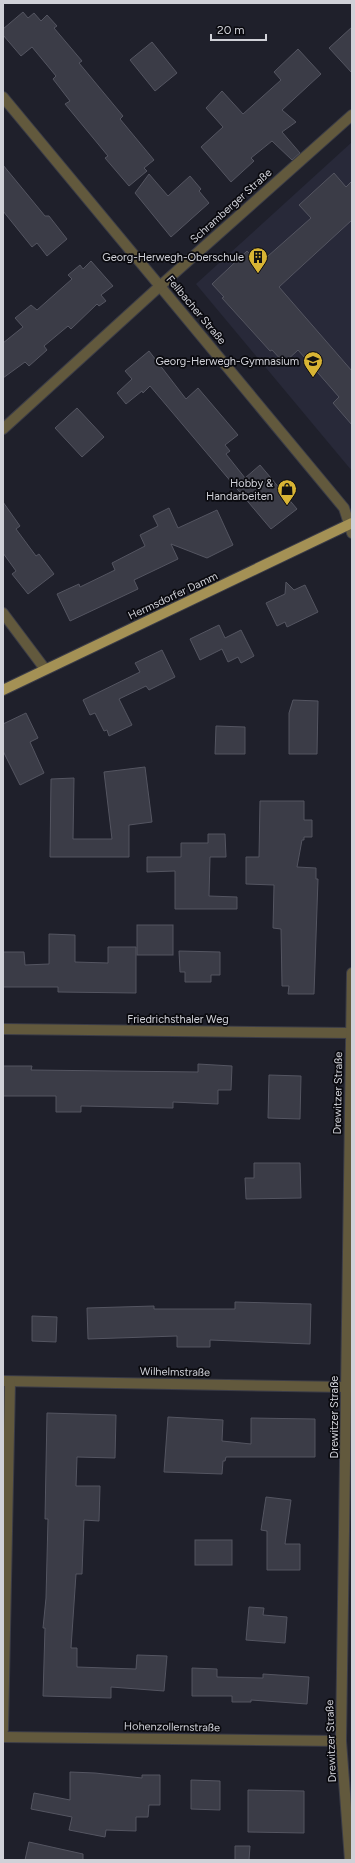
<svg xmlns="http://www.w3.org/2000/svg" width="355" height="1863" font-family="Figtree,sans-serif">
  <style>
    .built { fill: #282939 }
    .building { fill: #3b3c47; stroke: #545561 }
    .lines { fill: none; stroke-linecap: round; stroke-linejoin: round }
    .minor-casing { stroke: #3b3c47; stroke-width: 12 }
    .major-casing { stroke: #3b3c47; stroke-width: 12 }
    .minor { stroke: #62593d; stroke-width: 10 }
    .major { stroke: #a49155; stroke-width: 10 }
    .labels { text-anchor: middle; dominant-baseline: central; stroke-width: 3.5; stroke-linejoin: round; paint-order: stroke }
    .street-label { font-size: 11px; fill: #d0d1d8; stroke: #0a0a0f }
    .poi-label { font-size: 11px; fill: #d0d1d8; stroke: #0a0a0f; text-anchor: end }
  </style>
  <rect width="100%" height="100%" fill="#1f202b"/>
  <path class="built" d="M352,142V471L196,284Z"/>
  <g class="building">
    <path d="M23,12L28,18L34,13L41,21L47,15L57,26L54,28L82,61L79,63L123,116L120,119L154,160L144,168L147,171L129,186L105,158L108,156L65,104L70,101L53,79L56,76L32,47L21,56L3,35V29Z"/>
    <path d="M352,27V73L329,48Z"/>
    <path d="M152,42L177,73L155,91L130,60Z"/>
    <path d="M298,49L321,74L282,110L296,122L282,132L300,153L292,160L272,141L251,158L254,161L231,182L201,147L223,127L206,108L222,91L243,114L281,80L274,72Z"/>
    <path d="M3,165L45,216H49L67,239L47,256L37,243L32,247L3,211Z"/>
    <path d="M334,173L346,187L352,181V220L279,287L352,371V425L333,403L339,397L298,350L284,363L272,350L270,351L222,298L224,297L212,284L247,251L259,264L311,218L299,205Z"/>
    <path d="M149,174L168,196L190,176L201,189L199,191L209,203L171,237L135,193Z"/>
    <path d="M91,261L113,286L101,295L106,301L99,306L97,304L71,329L68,326L44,346L47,350L29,366L25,362L3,378V343L23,327L15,318L31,305L37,310L72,279L68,275L80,265L83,269Z"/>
    <path d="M149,351L186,399L198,388L238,435L225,445L230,451L226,454L245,478L260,465L297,509L271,529L150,386L143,393L142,391L126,404L117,393L132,379L125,371Z"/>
    <path d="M77,408L104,437L82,457L55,428Z"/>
    <path d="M3,502L20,526L16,529L36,556L39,554L54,574L28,594L12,574L16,571L3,553Z"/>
    <path d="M169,508L178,528L217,510L233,545L207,558L171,544L178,559L134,580L138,589L70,621L57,594L79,584L80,587L115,570L112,563L145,546L140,535L158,526L153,516Z"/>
    <path d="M286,582L294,590L305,585L318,612L287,627L285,622L277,626L266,603L285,594Z"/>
    <path d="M219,625L225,638L241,630L254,656L241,663L238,657L228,662L222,649L200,660L190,639Z"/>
    <path d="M162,650L175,677L149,690L146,686L119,699L132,725L109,736L107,730L104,731L95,713L90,715L83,700L140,672L135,663Z"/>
    <path d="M293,700L318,701L317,754H289V713Z"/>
    <path d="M26,713L38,738L30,742L44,773L20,785L3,751V724Z"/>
    <path d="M216,726L245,727V754H215Z"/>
    <path d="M145,767L152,822L129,825V857H50L51,779L74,778L73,839H112L104,772Z"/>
    <path d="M260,801H304V820H312V837H304V840H302L297,867L316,868V879H318L314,994H288L289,986H282L281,929L273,928L274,885L246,884V857H259Z"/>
    <path d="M208,834H225L226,857H210L209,896L237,897V909H175V871L147,872V857H181V843H208Z"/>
    <rect x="137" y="925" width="36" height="30"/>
    <path d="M49,934L75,935V962L108,963V947H136V993L58,992V987H3V952H24L25,965L49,964Z"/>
    <path d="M179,951L220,952V975H211V982H185V972H180Z"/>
    <path d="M198,1064L232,1066L231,1090H218V1104L173,1102V1108L81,1106V1112H56V1096H3V1066H32L31,1070L198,1072Z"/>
    <path d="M269,1075L301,1076L300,1119L268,1118Z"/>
    <path d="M254,1163H300L301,1198L246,1199L245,1178H254Z"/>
    <path d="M235,1302L311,1304L310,1344L210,1340V1347H177V1336L88,1339L87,1308L154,1306V1309H235Z"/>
    <path d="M32,1316L57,1317L56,1342L32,1341Z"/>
    <path d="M47,1413L116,1415L115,1458L77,1457L76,1486H100L99,1521L84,1520L82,1574H76L71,1648H77V1667L136,1669L137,1655L167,1656L164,1691L111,1687V1698L43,1696L45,1628H43L46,1598L48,1519H45Z"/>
    <path d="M168,1417L223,1420L222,1441L251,1444V1418L315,1419V1457H226L225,1461H223L222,1474L164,1472Z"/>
    <path d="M266,1497L291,1500L285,1544H300V1570H267V1531L261,1530Z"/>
    <rect x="195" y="1540" width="37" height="25"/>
    <path d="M249,1607L264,1608L263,1615L287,1617L285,1643L246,1640Z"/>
    <path d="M192,1668L217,1669V1677L263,1678V1674L309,1677L307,1704L251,1700V1702H232V1696H192Z"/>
    <path d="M70,1772L95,1773L142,1778V1775H160V1805H149L148,1817H136V1831L106,1830L105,1837L69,1830L72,1817L31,1809L34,1793L70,1800Z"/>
    <path d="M191,1780L220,1781V1810L191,1809Z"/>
    <path d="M248,1790L304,1791V1833L248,1832Z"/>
    <path d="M29,1842L83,1854V1860H25Z"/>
    <path d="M235,1846H250L249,1860H235Z"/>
  </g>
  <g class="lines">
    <g class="minor-casing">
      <g id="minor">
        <path d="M3,97L344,508L352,533"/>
        <path d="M3,429L160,286L352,115"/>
        <path d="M3,613L45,669"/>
        <path d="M3,1029L352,1033"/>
        <path d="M3,1381L346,1387"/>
        <path d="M3,1730L10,1382"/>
        <path d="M3,1737L341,1741"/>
        <path d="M350,1860L341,1741L352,973"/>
      </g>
    </g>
    <g class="major-casing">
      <path id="major" d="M3,690L352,523"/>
    </g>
    <use href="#minor" class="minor"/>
    <use href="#major" class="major"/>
  </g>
  <defs>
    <g id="building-pin" transform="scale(1)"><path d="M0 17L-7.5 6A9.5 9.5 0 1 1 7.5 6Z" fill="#d8b434" stroke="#0a0a0f"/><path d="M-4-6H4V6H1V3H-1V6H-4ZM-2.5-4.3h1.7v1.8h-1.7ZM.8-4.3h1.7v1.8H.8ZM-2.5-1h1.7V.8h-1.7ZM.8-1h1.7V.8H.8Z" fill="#111"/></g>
    <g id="school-pin" transform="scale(1)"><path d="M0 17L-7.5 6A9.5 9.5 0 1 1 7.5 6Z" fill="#d8b434" stroke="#0a0a0f"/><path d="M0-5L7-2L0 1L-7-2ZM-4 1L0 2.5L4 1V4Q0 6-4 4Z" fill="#111"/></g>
    <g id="shop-pin" transform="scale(1)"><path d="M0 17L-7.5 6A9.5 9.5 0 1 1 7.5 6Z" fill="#d8b434" stroke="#0a0a0f"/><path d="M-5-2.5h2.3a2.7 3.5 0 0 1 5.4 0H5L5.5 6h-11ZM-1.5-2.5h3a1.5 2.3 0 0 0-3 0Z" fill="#111"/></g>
  </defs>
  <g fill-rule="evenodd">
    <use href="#building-pin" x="258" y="257"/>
    <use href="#school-pin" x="313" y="361"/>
    <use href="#shop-pin" x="287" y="489"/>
  </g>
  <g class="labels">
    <g class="street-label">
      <text transform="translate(231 206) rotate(-42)">Schramberger Straße</text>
      <text transform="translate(196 310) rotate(50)">Fellbacher Straße</text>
      <text transform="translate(173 596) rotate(-25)">Hermsdorfer Damm</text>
      <text x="178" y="1019">Friedrichsthaler Weg</text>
      <text transform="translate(338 1093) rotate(-89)">Drewitzer Straße</text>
      <text transform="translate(175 1372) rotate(1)">Wilhelmstraße</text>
      <text transform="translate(334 1417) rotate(-90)">Drewitzer Straße</text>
      <text transform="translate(172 1727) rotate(1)">Hohenzollernstraße</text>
      <text transform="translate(331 1741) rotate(-92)">Drewitzer Straße</text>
    </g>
    <g class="poi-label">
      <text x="244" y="257">Georg-Herwegh-Oberschule</text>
      <text x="299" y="361">Georg-Herwegh-Gymnasium</text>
      <text x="273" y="483">Hobby &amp;<tspan x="273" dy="13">Handarbeiten</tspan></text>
    </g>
  </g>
  <rect width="355" height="1863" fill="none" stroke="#d0d1d8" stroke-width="8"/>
  <path d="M211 34v6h55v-6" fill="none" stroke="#d0d1d8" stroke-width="2"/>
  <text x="217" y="34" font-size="12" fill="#d0d1d8" stroke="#0a0a0f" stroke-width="3" paint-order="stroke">20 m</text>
</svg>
